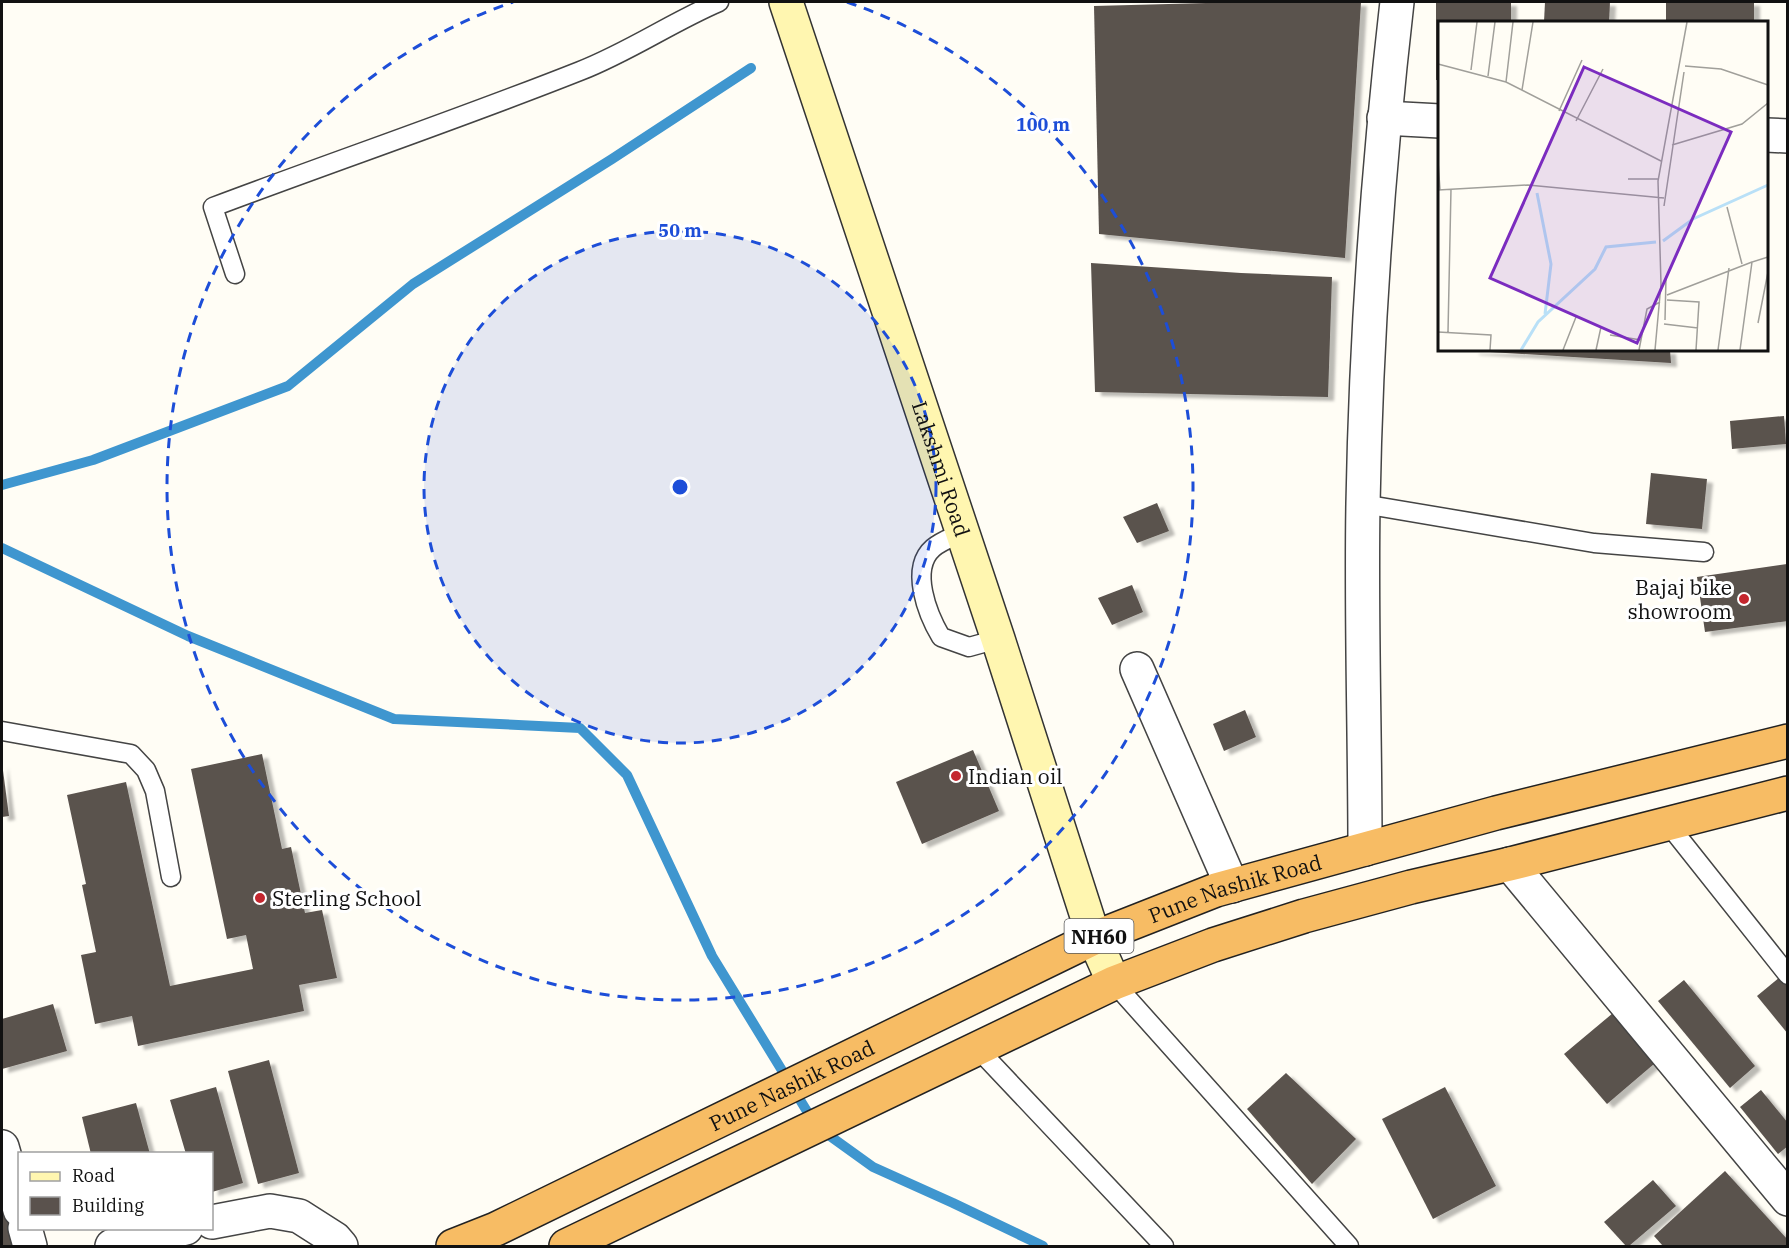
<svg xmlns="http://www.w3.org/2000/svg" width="1789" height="1248" font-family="'IBM Plex Serif',serif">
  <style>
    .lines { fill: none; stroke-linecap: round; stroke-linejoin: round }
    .stream { stroke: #3f96cf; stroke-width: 10 }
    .building { fill: #5a524d; filter: url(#shadow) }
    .service-casing { stroke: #444; stroke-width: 21 }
    .minor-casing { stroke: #444; stroke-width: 36 }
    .secondary-casing { stroke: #333; stroke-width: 36 }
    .trunk-casing { stroke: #222; stroke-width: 36 }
    .service { stroke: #fff; stroke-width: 18 }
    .minor { stroke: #fff; stroke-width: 33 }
    .secondary { stroke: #fff6b0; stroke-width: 33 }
    .trunk { stroke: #f7bc64; stroke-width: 33 }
    .ring { fill: none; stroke: #1d4ed8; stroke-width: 3; stroke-dasharray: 10 8 }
    .poi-dot { fill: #c4262e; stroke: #fff; stroke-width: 2 }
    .labels { text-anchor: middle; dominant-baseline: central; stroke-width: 6; stroke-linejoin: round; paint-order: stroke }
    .shield { fill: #fff; stroke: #585858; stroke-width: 1.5 }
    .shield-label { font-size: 20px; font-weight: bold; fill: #111 }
    .street-label { font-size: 21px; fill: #111; stroke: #fff }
    .poi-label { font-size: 21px; fill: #111; stroke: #fff; text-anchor: start }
    .inset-river { fill: none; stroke: #b9e0f7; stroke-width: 3 }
    .inset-road { fill: none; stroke: #a09f9a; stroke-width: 1.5 }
    .view { fill: #7b2cbf; fill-opacity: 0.15; stroke: #7b2cbf; stroke-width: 3 }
    .inset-edge { fill: none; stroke: #111; stroke-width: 3 }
    .centre { fill: #1d4ed8; stroke: #fff; stroke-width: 3 }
    .ring-label { font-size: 18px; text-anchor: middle; font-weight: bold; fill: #1d4ed8; stroke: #fff; stroke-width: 6; stroke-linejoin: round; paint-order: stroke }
  </style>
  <defs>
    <filter id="shadow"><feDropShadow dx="6" dy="4" stdDeviation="1.5" flood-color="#0004"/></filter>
  </defs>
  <rect width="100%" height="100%" fill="#fffdf5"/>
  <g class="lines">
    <g class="stream">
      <path d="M2,485L93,460L288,386L413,284L612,159L751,68"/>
      <path d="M2,548L188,636L394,719L580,728L627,775L712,956L816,1126L873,1167L953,1203L1043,1246"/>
    </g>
  </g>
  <g class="building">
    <path d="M1243,2H1361L1345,258L1099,234L1094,6Z"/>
    <path d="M1436,2H1511V22H1440V80H1436Z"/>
    <path d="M1545,2H1610L1609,22H1544Z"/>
    <rect x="1666" y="2" width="88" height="20"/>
    <path d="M1091,263L1241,273L1332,277L1328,397L1095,392Z"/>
    <path d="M1473,350H1670L1671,363L1473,351Z"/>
    <path d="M1784,416L1786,444L1732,449L1730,421Z"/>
    <path d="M1651,473L1707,479L1702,529L1646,524Z"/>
    <path d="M1157,503L1169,531L1137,543L1123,517Z"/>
    <path d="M1787,564L1788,621L1705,632L1697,577Z"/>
    <path d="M1132,585L1143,612L1112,625L1098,598Z"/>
    <path d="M1245,710L1256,737L1224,751L1213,724Z"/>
    <path d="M973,750L999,811L922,844L896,782Z"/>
    <path d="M262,754L282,849L291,847L305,913L322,910L337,978L299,985L304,1011L138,1046L132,1016L95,1024L81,955L96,952L82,885L86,884L67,795L126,782L170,986L253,969L246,935L227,939L191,769Z"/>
    <path d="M2,763L9,816L2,817Z"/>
    <path d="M1780,977L1788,986V1034L1757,996Z"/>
    <path d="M1684,980L1755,1066L1730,1088L1658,1001Z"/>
    <path d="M53,1004L67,1051L2,1069V1019Z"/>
    <path d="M1619,1008L1661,1058L1607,1104L1564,1054Z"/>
    <path d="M269,1060L299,1173L258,1184L228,1071Z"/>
    <path d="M1286,1073L1356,1139L1312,1184L1247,1109Z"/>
    <path d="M216,1087L243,1183L212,1192V1154H186L170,1100Z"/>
    <path d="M1445,1087L1496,1186L1433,1219L1382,1119Z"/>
    <path d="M1761,1090L1788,1123V1146L1778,1154L1740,1107Z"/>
    <path d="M136,1103L150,1154H91L82,1117Z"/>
    <path d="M1725,1171L1788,1240V1246H1663L1654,1236Z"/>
    <path d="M1653,1180L1676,1206L1629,1246H1626L1604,1222Z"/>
    <path d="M2,1193L17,1244L9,1246H2Z"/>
  </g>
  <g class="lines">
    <g class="service-casing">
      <g id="service">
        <path d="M235,274L213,207C335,161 459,119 580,71C629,52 672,22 719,2"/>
        <path d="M1363,504L1594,543L1704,552"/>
        <path d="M963,532C953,537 941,541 933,548C909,569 928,615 941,637L969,647L998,639"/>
        <path d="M2,731L131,754L146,770L155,791L171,877"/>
        <path d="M1668,824L1788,975"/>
        <path d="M1114,983L1349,1246"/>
        <path d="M977,1048L1164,1246"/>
      </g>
    </g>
    <g class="minor-casing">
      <g id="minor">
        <path d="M1384,118L1440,121"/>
        <path d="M1766,135L1788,136"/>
        <path d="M1137,669L1232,886"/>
        <path d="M1365,849C1365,734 1361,619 1363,504C1366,336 1378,168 1397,2"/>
        <path d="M1510,864L1788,1199"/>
        <path d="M2,1147L20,1210"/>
        <path d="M212,1222L270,1211L299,1216L335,1239L341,1246"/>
        <path d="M25,1228L30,1246"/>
        <path d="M112,1246L186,1228"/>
      </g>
    </g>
    <g class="secondary-casing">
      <g id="secondary">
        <path id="s1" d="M786,2L998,639L1094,938L1114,983"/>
      </g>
    </g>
    <g class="trunk-casing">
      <g id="trunk">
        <path id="s2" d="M453,1246L496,1229L1094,938L1216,890L1496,813L1788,741"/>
        <path d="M566,1246L1114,983L1213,945L1304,916L1411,887L1510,864L1788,793"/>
      </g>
    </g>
    <use href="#service" class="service"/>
    <use href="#minor" class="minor"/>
    <use href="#secondary" class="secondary"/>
    <use href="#trunk" class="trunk"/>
  </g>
  <circle cx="680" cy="487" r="256" fill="#1d4ed8" fill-opacity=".12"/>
  <g class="ring">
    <circle cx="680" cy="487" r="256"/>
    <path d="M847 2A513 513 0 1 1 513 2"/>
  </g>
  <g class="poi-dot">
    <circle cx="1744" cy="599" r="6"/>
    <circle cx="956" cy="776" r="6"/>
    <circle cx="260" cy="898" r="6"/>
  </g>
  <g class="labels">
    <rect class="shield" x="1064.5" y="919" width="69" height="34" rx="4.5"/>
    <g class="shield-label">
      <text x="1099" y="936">NH60</text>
    </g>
    <g class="street-label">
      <text stroke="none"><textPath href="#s1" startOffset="492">Lakshmi Road</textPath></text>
      <text stroke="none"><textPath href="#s2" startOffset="861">Pune Nashik Road</textPath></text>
      <text stroke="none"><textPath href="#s2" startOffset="375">Pune Nashik Road</textPath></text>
    </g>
    <g class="poi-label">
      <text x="1732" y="587" text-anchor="end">Bajaj bike<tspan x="1732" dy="24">showroom</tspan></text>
      <text x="968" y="776">Indian oil</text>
      <text x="272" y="898">Sterling School</text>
    </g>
  </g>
  <g transform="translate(1438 21)">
    <rect width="330" height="330" fill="#fffdf5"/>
    <path class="inset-river" d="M99,172L113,243L107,293M225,220L255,198L330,164M83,329L100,301L157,248L168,226L218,221"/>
    <path class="inset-road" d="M0,43L68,61L223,140M247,45L283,48L330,64M33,49L39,1M50,55L57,1M68,61L75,1M84,69L95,1M121,90L144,39M138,100L165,48M234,124L304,103L330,82M0,140L2,169M190,158H221M0,169L90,164L226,177M226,185L246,51M289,186L304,243M229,274L314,241M229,279L261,281L258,329M227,299L228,256M320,302L330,251M226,303L260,307M0,311L53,314L52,329M10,311L13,168M172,314L203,319M125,329L138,296M158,329L163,306M201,329L209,288L222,281M217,329L223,263L220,160L249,1M280,329L291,247M302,329L314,241L330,236"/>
    <path class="view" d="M146,46L293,111L199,322L52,257Z"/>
    <rect width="330" height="330" class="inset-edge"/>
  </g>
  <circle cx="680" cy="487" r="9" class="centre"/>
  <g class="ring-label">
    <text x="1043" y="131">100 m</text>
    <text x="680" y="237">50 m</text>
  </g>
  <rect width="1789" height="1248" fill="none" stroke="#111111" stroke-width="6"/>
  <rect x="18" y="1152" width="195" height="78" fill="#ffffff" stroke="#a0a0a0" stroke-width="1.5"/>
  <rect x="30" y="1172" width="30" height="9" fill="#fff6b0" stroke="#a0a0a0" stroke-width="1.5"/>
  <text x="72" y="1182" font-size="18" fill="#111111">Road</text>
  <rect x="30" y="1197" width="30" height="18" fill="#5a524d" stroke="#a0a0a0" stroke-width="1.5"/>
  <text x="72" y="1212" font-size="18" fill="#111111">Building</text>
</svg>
